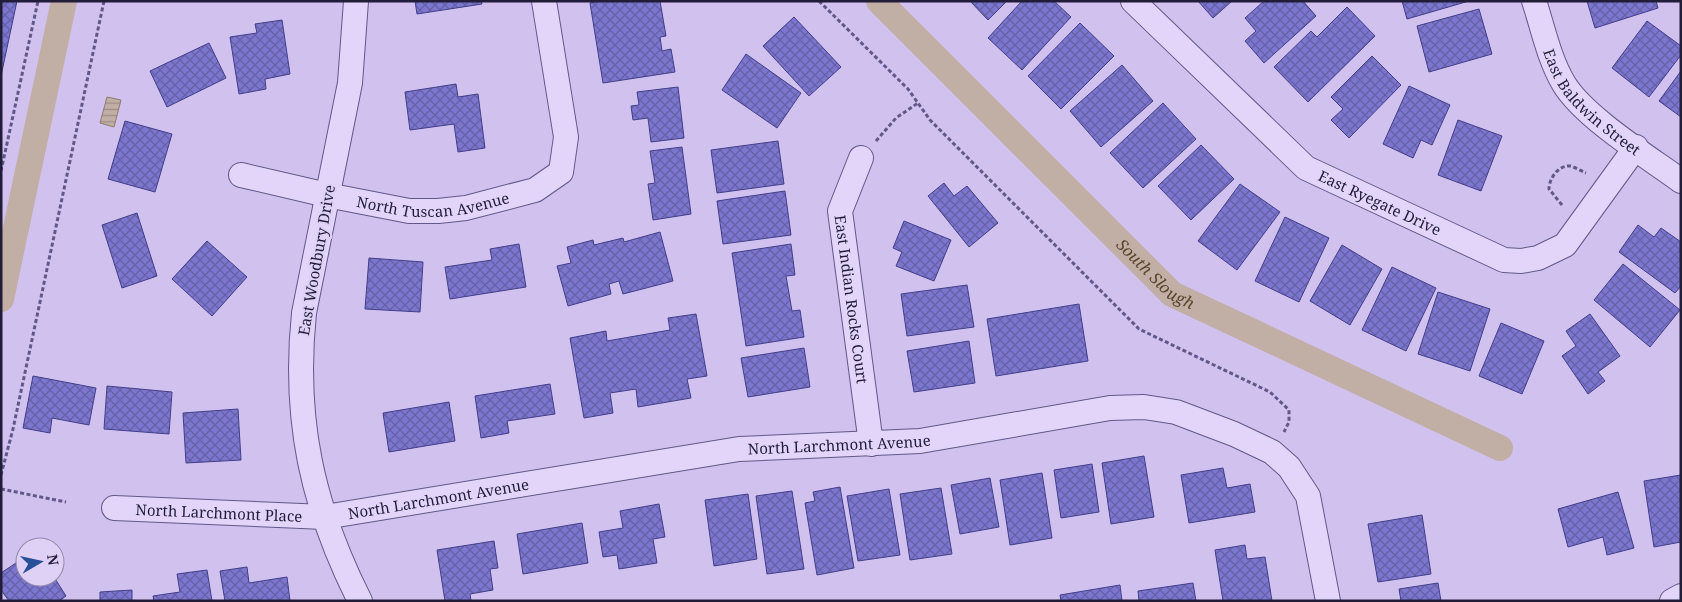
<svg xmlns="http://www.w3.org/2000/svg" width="1682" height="602" font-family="'Noto Serif',serif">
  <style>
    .water { fill: url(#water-rules); stroke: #8f7a6b }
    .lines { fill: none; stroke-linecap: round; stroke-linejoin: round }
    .canal { stroke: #c1aea4; stroke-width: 26 }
    .building { fill: url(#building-cross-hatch); stroke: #413e89 }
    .street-casing { stroke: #615889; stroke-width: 26 }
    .path { stroke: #615889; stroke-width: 3; stroke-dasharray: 4 2.5; stroke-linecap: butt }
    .street { stroke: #e2d5f9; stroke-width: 24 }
    .labels { text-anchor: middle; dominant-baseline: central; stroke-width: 4.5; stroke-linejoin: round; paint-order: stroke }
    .street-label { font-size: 15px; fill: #211d38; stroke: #dfd1f6 }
    .water-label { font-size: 16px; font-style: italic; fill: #58462c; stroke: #dfd1f6 }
  </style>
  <defs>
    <pattern id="water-rules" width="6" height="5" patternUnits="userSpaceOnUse" patternTransform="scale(1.25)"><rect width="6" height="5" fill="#c1aea4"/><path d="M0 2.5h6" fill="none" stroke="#9c8d87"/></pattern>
    <pattern id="building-cross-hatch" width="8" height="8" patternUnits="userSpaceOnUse" patternTransform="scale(1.25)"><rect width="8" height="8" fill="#7c76ce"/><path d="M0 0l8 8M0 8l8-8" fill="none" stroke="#6560a8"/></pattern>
  </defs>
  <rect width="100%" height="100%" fill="#d1c1ef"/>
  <path class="water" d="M107,97L121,100L114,127L100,123Z"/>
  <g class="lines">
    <g class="canal">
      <path id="s1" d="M879,1L1172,294L1500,448"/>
      <path d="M1,299L64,1"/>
    </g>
  </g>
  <g class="building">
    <path d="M1,1H17L1,76Z"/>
    <path d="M415,1H481L482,4L417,14Z"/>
    <path d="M598,1H660L666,36L660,37L662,51L671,49L675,72L603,83L590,3Z"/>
    <path d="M970,1H1007L988,20Z"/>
    <path d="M1022,1H1054L1071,17L1022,70L988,38Z"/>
    <path d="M1198,1H1232L1213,18Z"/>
    <path d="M1264,1H1303L1316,16L1264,63L1245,41L1256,31L1245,18Z"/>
    <path d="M1402,1H1469L1407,19Z"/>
    <path d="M1587,1H1656L1658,8L1595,28Z"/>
    <path d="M1347,7L1375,36L1308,102L1274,67L1311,31L1317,37Z"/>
    <path d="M1479,9L1492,54L1429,72L1417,26Z"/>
    <path d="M794,17L841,67L809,96L763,46Z"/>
    <path d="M282,20L290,74L265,79L266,89L239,94L230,37L257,33L255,24Z"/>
    <path d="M1647,21L1681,46V55L1649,97L1612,68Z"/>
    <path d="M1080,23L1114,56L1061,109L1028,76Z"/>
    <path d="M209,43L226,78L167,107L150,71Z"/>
    <path d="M746,54L801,93L777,128L722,90Z"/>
    <path d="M1372,56L1401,85L1349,138L1331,120L1343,109L1331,97Z"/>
    <path d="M1122,65L1153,101L1101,147L1070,111Z"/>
    <path d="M1681,71V117L1659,101Z"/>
    <path d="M456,84L458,97L478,94L485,148L458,152L454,124L410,130L405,92Z"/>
    <path d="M1409,86L1450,105L1432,145L1421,140L1413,158L1383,144Z"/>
    <path d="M678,87L684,138L651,142L648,118L633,120L631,106L639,105L637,92Z"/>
    <path d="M1163,103L1196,139L1143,188L1110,153Z"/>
    <path d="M1458,120L1502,136L1481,191L1438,175Z"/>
    <path d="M125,121L172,134L155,192L108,179Z"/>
    <path d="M778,141L784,184L717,193L711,150Z"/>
    <path d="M1201,145L1234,179L1191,220L1158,186Z"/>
    <path d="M682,147L691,214L653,220L648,184L655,183L650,151Z"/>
    <path d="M944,183L954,196L967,186L998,223L969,247L928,196Z"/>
    <path d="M1240,184L1280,212L1237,270L1198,241Z"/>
    <path d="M785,191L791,235L723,244L717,201Z"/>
    <path d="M137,213L157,276L122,288L102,225Z"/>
    <path d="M1285,217L1329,238L1299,302L1255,281Z"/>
    <path d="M904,221L951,240L934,281L896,266L902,252L893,248Z"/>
    <path d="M1638,225L1654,237L1661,228L1681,242V286L1675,293L1619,252Z"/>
    <path d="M660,232L673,281L623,294L619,281L609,284L611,294L568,306L557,266L571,263L567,247L593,240L594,245L623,238L624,242Z"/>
    <path d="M207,241L247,277L212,316L172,279Z"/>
    <path d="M519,244L526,287L450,299L445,267L492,260L490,249Z"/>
    <path d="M791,244L795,275L786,276L792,311L800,310L804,337L746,346L732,253Z"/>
    <path d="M1342,245L1382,269L1350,325L1310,301Z"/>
    <path d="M369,258L423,262L420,312L365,309Z"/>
    <path d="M1623,264L1680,310L1650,347L1594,300Z"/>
    <path d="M1392,267L1436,288L1406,351L1362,330Z"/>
    <path d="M967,285L974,327L907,336L901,294Z"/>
    <path d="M1438,292L1490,309L1470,371L1418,354Z"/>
    <path d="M1079,304L1088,361L996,376L987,319Z"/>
    <path d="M696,314L707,376L687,379L691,398L638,407L636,389L610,393L613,413L584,418L570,338L606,331L607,341L670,330L668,318Z"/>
    <path d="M1590,314L1620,356L1598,372L1605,381L1588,394L1562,356L1576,346L1566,331Z"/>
    <path d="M1501,323L1544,341L1522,394L1479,376Z"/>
    <path d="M969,341L975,383L914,392L907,351Z"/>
    <path d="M804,348L810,387L748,397L741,358Z"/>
    <path d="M33,376L96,388L89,425L52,418L50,433L23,428Z"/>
    <path d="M550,384L555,414L507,421L509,433L481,438L475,396Z"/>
    <path d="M107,386L172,392L169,434L104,429Z"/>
    <path d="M449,402L455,441L389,452L383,413Z"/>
    <path d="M238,409L241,460L186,463L183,413Z"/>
    <path d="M1144,456L1154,517L1111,524L1102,463Z"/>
    <path d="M1092,464L1099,512L1061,518L1054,470Z"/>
    <path d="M1223,468L1227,488L1250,484L1255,512L1189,523L1181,475Z"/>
    <path d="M1042,473L1052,538L1010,545L1000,480Z"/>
    <path d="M1681,475V542L1654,547L1644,481Z"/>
    <path d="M990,478L999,527L960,534L951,485Z"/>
    <path d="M840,487L854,568L817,575L805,503L815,501L813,492Z"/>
    <path d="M941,488L952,554L910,560L900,494Z"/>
    <path d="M889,489L900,555L858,561L847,496Z"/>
    <path d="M792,491L804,569L767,574L756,496Z"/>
    <path d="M1618,492L1634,548L1607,555L1603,537L1568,547L1558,509Z"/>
    <path d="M748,494L757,559L714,566L705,500Z"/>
    <path d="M659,504L665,537L653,539L657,563L619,569L617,555L603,557L599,532L623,528L620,511Z"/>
    <path d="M1422,515L1431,574L1378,582L1368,524Z"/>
    <path d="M582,523L588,563L523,574L517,534Z"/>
    <path d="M494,541L498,568L490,569L493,590L470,594L471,601H445L437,550Z"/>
    <path d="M1245,545L1247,559L1265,557L1272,601H1223L1215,550Z"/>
    <path d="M25,557V577H54L66,596L59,601H9L1,590V573Z"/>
    <path d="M247,567L249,583L287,577L290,601H225L220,571Z"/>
    <path d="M207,570L212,601H154L153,596L180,592L177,574Z"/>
    <path d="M1193,583L1196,601H1139L1138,591Z"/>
    <path d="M1438,583L1441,601H1401L1399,589Z"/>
    <path d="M1120,585L1122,601H1061L1060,595Z"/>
    <path d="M132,590V601H100V592Z"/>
  </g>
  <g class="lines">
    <g class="street-casing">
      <g id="street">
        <path d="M356,1L350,83L304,313C293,419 312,506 360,601"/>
        <path id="s2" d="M1133,1L1306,168L1504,260L1521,261L1538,258L1565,245L1636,147"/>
        <path id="s3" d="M1534,1C1543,28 1549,59 1564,84C1584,117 1648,157 1681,181"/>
        <path id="s4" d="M861,158L840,211L871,444"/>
        <path id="s5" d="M241,175L327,195L409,211H438L466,208L535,190L561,172L566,137L544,1"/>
        <path id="s6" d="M114,508L325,517L739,449L920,441L1110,408L1144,407L1176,412L1234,434L1272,452L1289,467L1308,496L1328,601"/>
        <path d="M1672,601L1681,596"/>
      </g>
    </g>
    <g class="path">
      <path d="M819,1L908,89L930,120L1139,329L1270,392L1289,410V422L1284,432"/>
      <path d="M876,141L896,118L918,103"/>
      <path d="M1,171L38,1"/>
      <path d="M1562,205L1549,189C1549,179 1558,165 1570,166C1575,167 1581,171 1586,173"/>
      <path d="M1,475L13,429L104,1"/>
      <path d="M1,489L66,502"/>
    </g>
    <use href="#street" class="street"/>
  </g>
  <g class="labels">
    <g class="street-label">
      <text stroke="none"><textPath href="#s3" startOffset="120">East Baldwin Street</textPath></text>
      <text stroke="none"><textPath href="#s5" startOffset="196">North Tuscan Avenue</textPath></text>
      <text stroke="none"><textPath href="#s2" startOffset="322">East Ryegate Drive</textPath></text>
      <text transform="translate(316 260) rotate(-80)">East Woodbury Drive</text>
      <text stroke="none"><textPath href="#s4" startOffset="146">East Indian Rocks Court</textPath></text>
      <text stroke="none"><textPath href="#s6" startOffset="731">North Larchmont Avenue</textPath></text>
      <text stroke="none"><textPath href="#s6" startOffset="326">North Larchmont Avenue</textPath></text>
      <text stroke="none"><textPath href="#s6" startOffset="105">North Larchmont Place</textPath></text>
    </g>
    <g class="water-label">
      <text stroke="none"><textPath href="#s1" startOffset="389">South Slough</textPath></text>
    </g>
  </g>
  <rect width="1682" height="602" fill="none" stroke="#211d38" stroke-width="5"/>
  <g transform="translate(40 562) rotate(81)"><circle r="24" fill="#dfd1f6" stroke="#9389aa"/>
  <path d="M0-4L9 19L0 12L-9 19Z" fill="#275099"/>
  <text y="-8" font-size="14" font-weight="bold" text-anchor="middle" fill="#211d38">N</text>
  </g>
</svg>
